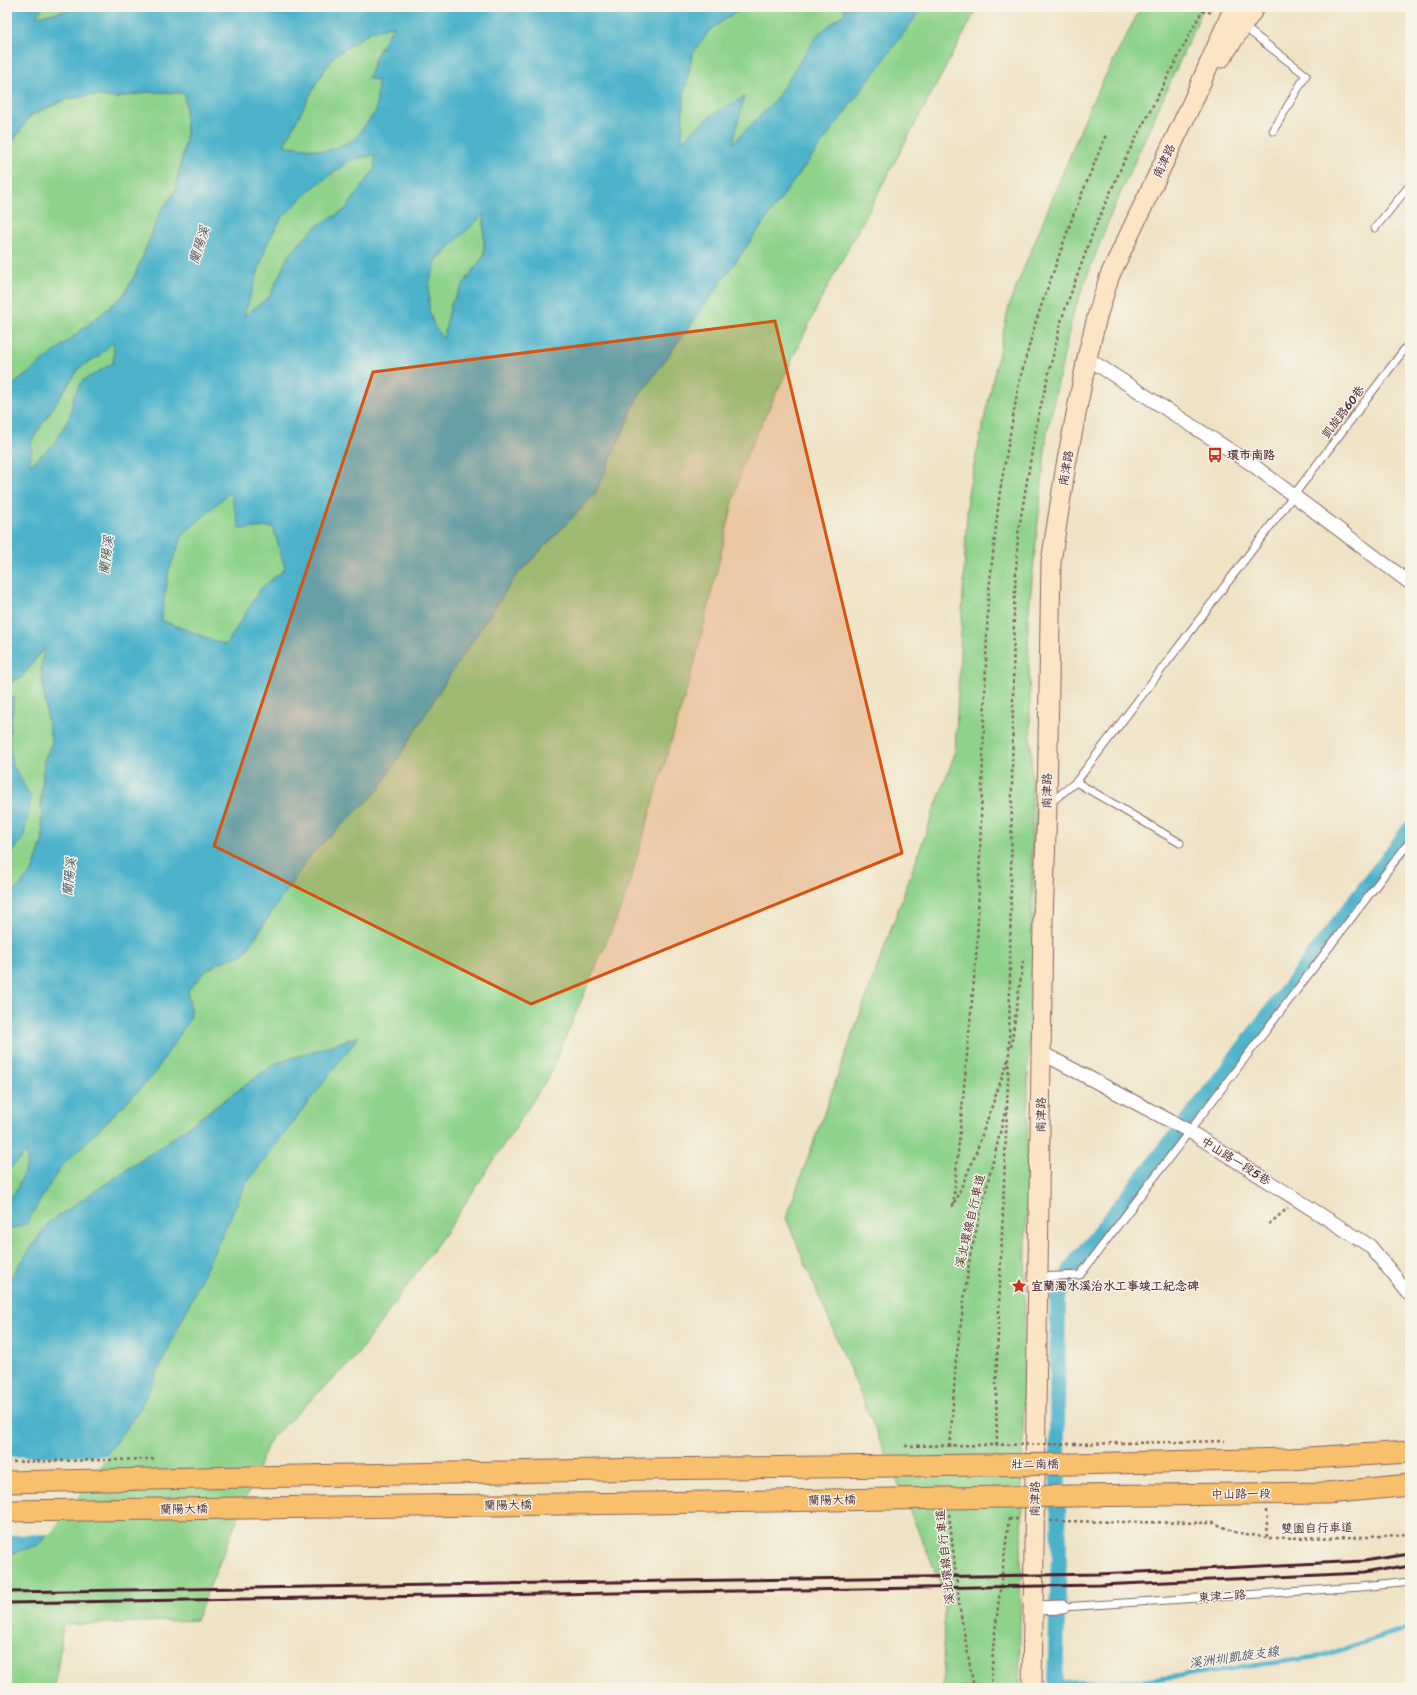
<svg xmlns="http://www.w3.org/2000/svg" width="1417" height="1695" font-family="Sriracha,'LXGW WenKai TC',sans-serif">
  <style>
    .green { fill: #8fd38b; stroke: #6c795b }
    .water { fill: #4bb2ca; stroke: #4a687a; fill-rule: evenodd }
    .pier { fill: #efe3c6 }
    .lines { fill: none; stroke-linecap: round; stroke-linejoin: round }
    .stream { stroke: #4bb2ca; stroke-width: 4.5 }
    .canal { stroke: #4bb2ca; stroke-width: 16 }
    .lane-casing { stroke: #846461; stroke-width: 9 }
    .street-casing { stroke: #846461; stroke-width: 15 }
    .secondary-casing { stroke: #846461; stroke-width: 21 }
    .primary-casing { stroke: #846461; stroke-width: 23 }
    .path { stroke: #846461; stroke-width: 2.5; stroke-dasharray: 3 3; stroke-linecap: butt }
    .lane { stroke: #fff; stroke-width: 7 }
    .street { stroke: #fff; stroke-width: 13 }
    .secondary { stroke: #fce5c4; stroke-width: 19 }
    .primary { stroke: #f8bf6c; stroke-width: 21 }
    .rail { stroke: #4a1f2b; stroke-width: 3 }
    .primary-bridge-casing { stroke: #846461; stroke-width: 23; stroke-linecap: butt }
    .path-bridge { stroke: #846461; stroke-width: 2.5; stroke-dasharray: 3 3; stroke-linecap: butt }
    .primary-bridge { stroke: #f8bf6c; stroke-width: 21 }
    .marked { fill: #d8530f; fill-opacity: 0.2; stroke: #d8530f; stroke-width: 3; stroke-linejoin: round }
    .labels { text-anchor: middle; dominant-baseline: central; stroke-width: 3; stroke-linejoin: round; paint-order: stroke }
    .street-label { font-size: 12px; fill: #4a1f2b; stroke: #f7f3e8 }
    .poi-label { font-size: 12px; font-weight: bold; fill: #4a1f2b; stroke: #f7f3e8; text-anchor: start }
    .water-label { font-size: 13px; font-style: italic; fill: #4a5263; stroke: #f7f3e8 }
  </style>
  <rect width="100%" height="100%" fill="#f7f3e8"/>
  <filter id="ink" filterUnits="userSpaceOnUse"><feTurbulence type="fractalNoise" baseFrequency=".025" numOctaves="2"/><feDisplacementMap in="SourceGraphic" scale="8" xChannelSelector="R" yChannelSelector="G"/><feConvolveMatrix kernelMatrix="1 2 1 2 8 2 1 2 1" color-interpolation-filters="sRGB"/></filter>
  <filter id="wash" filterUnits="userSpaceOnUse"><feTurbulence type="fractalNoise" baseFrequency=".012" numOctaves="4" result="noise"/><feDisplacementMap in="SourceGraphic" scale="16" xChannelSelector="R" yChannelSelector="G"/><feGaussianBlur stdDeviation="0.9" result="paint"/><feColorMatrix in="noise" values="0 0 0 0 0 0 0 0 0 0 0 0 0 0 0 0 0 1.4 0 .05"/><feComposite in="paint" operator="in"/></filter>
  <g filter="url(#wash)">
    <rect width="100%" height="100%" fill="#efe3c6"/>
    <g class="green">
      <path d="M7,7H81L35,18Z"/>
      <path d="M641,7H852L817,35L740,186L580,269Z"/>
      <path d="M923,7H978L819,303L742,465L696,658L624,901L548,1078L451,1225L354,1359L270,1439L196,1620L63,1625L55,1688H7V1172L27,1151L190,1017L188,990C208,968 213,962 243,955L311,854L378,791L447,679L515,577L595,494L637,399L790,186Z"/>
      <path d="M1141,7H1204L1111,214L1073,314L1047,433L1028,620L1032,789L1031,934L1035,802L1044,804L1039,972H1030L1019,1688H943L944,1592L786,1218L955,753L968,493L1010,302L1091,104Z"/>
      <path d="M394,25L537,165L399,215L203,348L260,182L318,80L334,56L370,32Z"/>
      <path d="M148,92L186,93V139L175,191L161,211L135,275L122,297L113,341L114,351L113,363L7,564V150L31,115L65,100L92,95L117,98Z"/>
      <path d="M484,213V256L464,283L451,304L444,339L365,377L437,260Z"/>
      <path d="M231,456L326,568L122,784L141,562Z"/>
      <path d="M45,647L41,669L47,717L52,743L44,760L41,800L43,839L33,870L18,888L7,895V684L21,678Z"/>
    </g>
    <g class="water">
      <path d="M7,7H43L36,17L81,7H749L731,15L710,30L693,53L684,94L682,141L713,114L744,97L733,143L774,101L817,35L845,13L844,7H923L790,186L637,399L595,494L515,577L447,679L378,791L311,854L243,955C213,962 209,968 188,990L191,1017L152,1077L60,1168L26,1224L7,1230V1202L18,1187L26,1167L27,1151L7,1172V895L18,888L33,870L43,839L41,800L44,760L52,743L47,717L41,669L44,648L21,678L7,684V390L122,297L135,275L161,211L175,191L186,139L185,93L148,92L117,98L92,95L65,100L31,115L7,150ZM394,25L376,56L368,78L378,81L376,111L354,140L327,151L284,145L318,80L334,56L370,32ZM375,155L374,170L345,210L315,227L288,256L270,296L244,316L267,244L281,219L311,189L351,160ZM484,214V256L464,283L451,304L443,339L434,326L429,310V285L437,259ZM113,342L114,351L113,363L82,381L74,396L69,418L53,445L30,465L32,440L79,368L99,356ZM230,492L240,529L273,527L285,569L261,588L226,645L161,620L169,570L183,535Z"/>
      <path d="M14,697L9,737L12,764L31,797L24,836L7,862V700Z"/>
      <path d="M359,1036L246,1184L140,1409L39,1545L7,1555V1283L48,1223L160,1147L274,1064Z"/>
    </g>
    <path class="pier" d="M108,1456L50,1534L7,1535V1457Z"/>
    <g class="lines">
      <path class="stream" d="M1055,1683L1143,1681L1323,1656L1410,1627"/>
      <path class="canal" d="M1055,1688L1059,1556L1057,1435L1058,1297L1072,1267L1191,1117L1410,829"/>
    </g>
  </g>
  <g filter="url(#ink)">
    <g class="lines">
      <g class="lane-casing">
        <g id="lane">
          <path d="M1243,26L1306,75L1273,131"/>
          <path d="M1375,228L1410,185"/>
          <path d="M1076,782L1180,843"/>
          <path d="M1050,803L1076,782L1410,342"/>
          <path d="M1039,1277L1080,1275L1410,841"/>
          <path d="M1063,1607L1361,1587L1410,1582"/>
        </g>
      </g>
      <g class="street-casing">
        <g id="street">
          <path d="M1087,358L1253,465L1410,583"/>
          <path d="M1042,1053L1189,1131L1370,1246L1410,1295"/>
          <path d="M1034,1608L1063,1607"/>
        </g>
      </g>
      <g class="secondary-casing">
        <g id="secondary">
          <path d="M1221,58L1255,7"/>
          <path d="M1032,1688L1043,921L1047,805L1051,562L1066,465L1087,358L1097,317L1110,275L1192,103L1234,7"/>
        </g>
      </g>
      <g class="primary-casing">
        <g id="primary">
          <path d="M1072,1464L1290,1459L1410,1452"/>
          <path d="M1071,1496L1327,1493L1410,1485"/>
        </g>
      </g>
      <g class="path">
        <path d="M1202,11L1213,13"/>
        <path d="M1011,1047L1023,962L1025,958"/>
        <path d="M1008,1060L974,1158L953,1206L977,947L988,599L1000,491L1019,383L1036,321L1074,213L1106,135"/>
        <path d="M1269,1224L1288,1208"/>
        <path d="M1073,1444L1224,1441"/>
        <path d="M997,1445L996,1385L1009,1058L1014,608L1018,534L1037,422L1062,318L1093,232L1124,161L1204,7"/>
        <path d="M950,1447L956,1360L970,1256L1006,1108"/>
        <path d="M1266,1510L1268,1538L1368,1537L1410,1534"/>
        <path d="M949,1514L960,1610L974,1688"/>
        <path d="M1009,1519H1019"/>
        <path d="M1050,1521L1214,1523L1235,1532L1268,1538"/>
        <path d="M991,1688L993,1648L1009,1518"/>
      </g>
      <use href="#lane" class="lane"/>
      <use href="#street" class="street"/>
      <use href="#secondary" class="secondary"/>
      <use href="#primary" class="primary"/>
      <g class="rail">
        <path d="M7,1592L1099,1574L1364,1561L1410,1554"/>
        <path d="M7,1603L1100,1585L1363,1573L1410,1565"/>
      </g>
      <g class="primary-bridge-casing">
        <g id="primary-bridge">
          <path d="M7,1482L648,1469L1072,1464"/>
          <path d="M7,1511L648,1503L1071,1496"/>
        </g>
      </g>
      <g class="path-bridge">
        <path d="M905,1446L1073,1444"/>
        <path d="M7,1462L154,1459"/>
      </g>
      <use href="#primary-bridge" class="primary-bridge"/>
    </g>
  </g>
  <path class="marked" d="M775,321L902,853L531,1004L214,846L373,372Z"/>
  <defs>
    <g id="bus-bare" transform="scale(1.2)"><path d="M-5-6H5V4H4V6H2V4H-2V6H-4V4H-5ZM-3.5-4V0h7V-4ZM-3.5 1.2v1.5H-2V1.2ZM2 1.2v1.5H3.5V1.2Z" fill="#c8321e" stroke="#f7f3e8" stroke-width="2.5" paint-order="stroke"/></g>
    <g id="sight-bare" transform="scale(1.2)"><path d="M0-6L1.8-2.2L6-1.7L2.9 1.2L3.7 5.4L0 3.3L-3.7 5.4L-2.9 1.2L-6-1.7L-1.8-2.2Z" fill="#c8321e" stroke="#f7f3e8" stroke-width="2.5" paint-order="stroke"/></g>
  </defs>
  <g fill-rule="evenodd">
    <use href="#bus-bare" x="1215" y="455"/>
    <use href="#sight-bare" x="1019" y="1286"/>
  </g>
  <g class="labels">
    <g class="street-label">
      <text transform="translate(1164 161) rotate(-65)">南津路</text>
      <text transform="translate(1343 412) rotate(-53)">凱旋路60巷</text>
      <text transform="translate(1066 468) rotate(-80)">南津路</text>
      <text transform="translate(1047 791) rotate(-89)">南津路</text>
      <text transform="translate(1041 1115) rotate(-89)">南津路</text>
      <text transform="translate(1236 1161) rotate(32)">中山路一段5巷</text>
      <text transform="translate(970 1221) rotate(-77)">溪北環線自行車道</text>
      <text x="1035" y="1464">壯二南橋</text>
      <text transform="translate(1241 1494) rotate(-1)">中山路一段</text>
      <text transform="translate(1035 1499) rotate(-89)">南津路</text>
      <text transform="translate(832 1500) rotate(-1)">蘭陽大橋</text>
      <text transform="translate(508 1505) rotate(-1)">蘭陽大橋</text>
      <text transform="translate(184 1509) rotate(-1)">蘭陽大橋</text>
      <text transform="translate(1317 1528) rotate(-1)">雙園自行車道</text>
      <text transform="translate(945 1557) rotate(-96)">溪北環線自行車道</text>
      <text transform="translate(1222 1596) rotate(-4)">東津二路</text>
    </g>
    <g class="poi-label">
      <text x="1227" y="455">環市南路</text>
      <text x="1031" y="1286">宜蘭濁水溪治水工事竣工紀念碑</text>
    </g>
    <g class="water-label">
      <text transform="translate(199 245) rotate(-72)">蘭陽溪</text>
      <text transform="translate(106 555) rotate(-83)">蘭陽溪</text>
      <text transform="translate(69 877) rotate(-84)">蘭陽溪</text>
      <text transform="translate(1234 1657) rotate(-8)">溪洲圳凱旋支線</text>
    </g>
  </g>
  <rect width="1417" height="1695" fill="none" stroke="#f7f3e8" stroke-width="24"/>
</svg>
